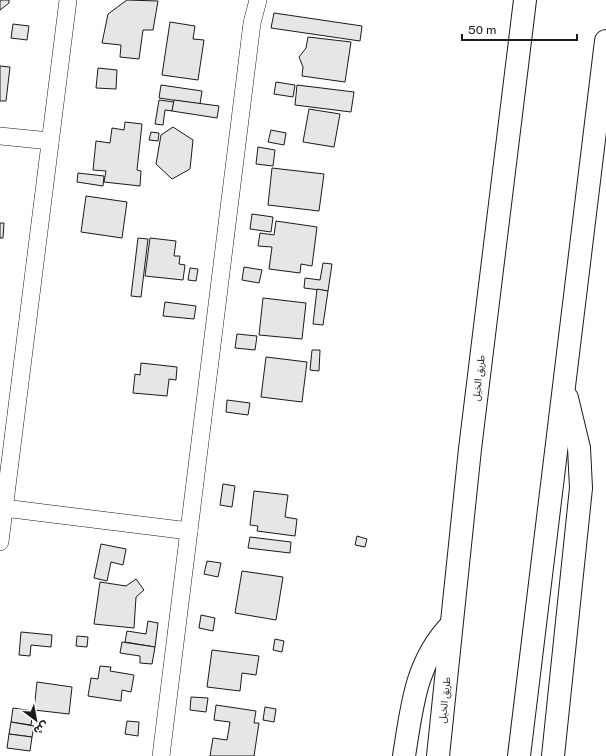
<svg xmlns="http://www.w3.org/2000/svg" width="606" height="756" font-family="'Public Sans','Noto Sans Arabic',sans-serif">
  <style>
    .building { fill: #e6e6e6; stroke: #1a1a1a }
    .lines { fill: none; stroke-linecap: round; stroke-linejoin: round }
    .minor-casing { stroke: #1a1a1a; stroke-width: 18 }
    .highway-casing { stroke: #1a1a1a; stroke-width: 24 }
    .minor { stroke: #fff; stroke-width: 17 }
    .highway { stroke: #fff; stroke-width: 22 }
    .labels { text-anchor: middle; dominant-baseline: central; stroke-width: 3; stroke-linejoin: round; paint-order: stroke }
    .street-label { font-size: 10px; fill: #1a1a1a; stroke: #fff }
  </style>
  <rect width="100%" height="100%" fill="#fff"/>
  <g class="building">
    <path d="M0,0H9V3L0,10Z"/>
    <path d="M127,0L158,1L153,30H143L139,59L120,57L121,45L102,43L108,14Z"/>
    <path d="M274,13L362,26L360,41L271,28Z"/>
    <path d="M170,22L195,26L193,39L204,40L198,80L162,75Z"/>
    <path d="M13,24L29,26L27,40L11,38Z"/>
    <path d="M308,37L351,42L345,82L302,76L303,67L299,57L306,48Z"/>
    <path d="M0,66L10,67L6,101H0Z"/>
    <path d="M98,68L117,70L116,89L96,88Z"/>
    <path d="M276,82L295,85L293,97L274,94Z"/>
    <path d="M161,85L202,91L200,104L159,98Z"/>
    <path d="M297,85L354,92L351,112L295,105Z"/>
    <path d="M159,100L174,102L172,111L165,110L163,125L155,124Z"/>
    <path d="M174,100L219,106L217,118L172,111Z"/>
    <path d="M309,109L340,114L334,147L303,142Z"/>
    <path d="M125,122L142,124L137,170L141,171L140,186L104,182L106,171L93,170L96,141L110,143L112,128L124,130Z"/>
    <path d="M173,127L193,140L190,169L172,179L156,164L161,135Z"/>
    <path d="M271,130L286,133L284,145L268,142Z"/>
    <path d="M151,132L159,133L158,141L149,140Z"/>
    <path d="M258,147L275,150L273,166L256,164Z"/>
    <path d="M272,168L324,174L319,211L268,205Z"/>
    <path d="M78,173L104,176L103,186L77,182Z"/>
    <path d="M86,196L127,202L122,238L81,232Z"/>
    <path d="M252,214L273,217L271,232L250,229Z"/>
    <path d="M276,221L317,227L312,266L301,264L300,273L269,269L272,247L258,246L260,233L274,235Z"/>
    <path d="M0,223H4L3,238H0Z"/>
    <path d="M138,238L148,239L141,297L131,296Z"/>
    <path d="M150,238L176,241L174,256H180L179,264L185,265L183,280L145,276Z"/>
    <path d="M323,263L332,264L328,291L304,288L305,278L320,280Z"/>
    <path d="M244,267L262,270L259,283L242,280Z"/>
    <path d="M190,268L198,269L196,281L188,280Z"/>
    <path d="M317,289L328,291L323,325L313,324Z"/>
    <path d="M263,298L306,303L302,339L259,335Z"/>
    <path d="M165,302L196,306L194,319L163,316Z"/>
    <path d="M237,334L257,336L255,350L235,348Z"/>
    <path d="M312,350H320L319,371L310,370Z"/>
    <path d="M266,357L307,362L302,402L261,397Z"/>
    <path d="M141,363L177,367L176,380L169,379L167,396L133,393L135,374L140,375Z"/>
    <path d="M227,400L250,403L248,415L226,412Z"/>
    <path d="M223,484L235,486L232,507L220,505Z"/>
    <path d="M254,491L288,495L285,517L297,519L295,536L257,531L258,526L250,525Z"/>
    <path d="M357,536L367,539L365,547L355,545Z"/>
    <path d="M250,537L291,542L290,553L248,548Z"/>
    <path d="M101,544L126,549L123,565L111,562L107,581L94,578Z"/>
    <path d="M207,561L221,563L218,577L204,574Z"/>
    <path d="M242,571L283,577L276,620L235,613Z"/>
    <path d="M136,579L144,590L136,597L134,628L94,624L100,582L126,586Z"/>
    <path d="M201,615L215,618L213,631L199,628Z"/>
    <path d="M148,621L158,623L155,647L125,642L127,631L146,634Z"/>
    <path d="M21,632L52,635L51,647L31,645L30,656L19,655Z"/>
    <path d="M77,636L88,637L87,647L76,646Z"/>
    <path d="M275,639L284,641L282,652L273,650Z"/>
    <path d="M122,642L155,647L152,664L140,663V656L120,653Z"/>
    <path d="M212,650L259,656L256,675L242,673L240,691L207,687Z"/>
    <path d="M100,666L111,667L110,671L134,675L131,692L122,690L121,701L88,696L91,678L98,679Z"/>
    <path d="M37,682L72,687L69,714L34,710Z"/>
    <path d="M191,697L208,698L206,712L190,710Z"/>
    <path d="M216,705L256,711L254,723H259L254,756H210L213,738L227,740L230,722L214,720Z"/>
    <path d="M265,707L276,709L274,722L263,720Z"/>
    <path d="M13,708L33,711L31,725L11,722Z"/>
    <path d="M127,721L139,722L138,736L125,734Z"/>
    <path d="M11,722L34,726L32,737L9,734Z"/>
    <path d="M9,734L32,737L30,751L7,748Z"/>
  </g>
  <g class="lines">
    <g class="minor-casing">
      <g id="minor">
        <path d="M0,136L50,141"/>
        <path d="M4,508L189,531"/>
        <path d="M0,542L68,0"/>
        <path d="M161,756L252,23L258,0"/>
      </g>
    </g>
    <g class="highway-casing">
      <g id="highway">
        <path d="M404,756C412,707 415,663 451,625"/>
        <path d="M438,756L470,449L525,0"/>
        <path d="M519,756L606,41"/>
        <path d="M553,756L581,488L579,448L567,398"/>
      </g>
    </g>
    <use href="#minor" class="minor"/>
    <use href="#highway" class="highway"/>
  </g>
  <g class="labels">
    <g class="street-label">
      <text transform="translate(478 378) rotate(-83)">طريق الخيل</text>
      <text transform="translate(444 700) rotate(-84)">طريق الخيل</text>
    </g>
  </g>
  <g transform="translate(36 720) rotate(148)" stroke="#ffffff" stroke-width="3" paint-order="stroke">
  <path d="M0-3L7 15L0 10L-7 15Z" fill="#1a1a1a"/>
  <text y="-6" font-size="11" font-weight="bold" text-anchor="middle" fill="#1a1a1a">ش</text>
  </g>
  <path d="M462 34v6h115v-6" fill="none" stroke="#1a1a1a" stroke-width="2"/>
  <text x="468" y="34" font-size="12" fill="#1a1a1a" stroke="#ffffff" stroke-width="3" paint-order="stroke">50 m</text>
</svg>
